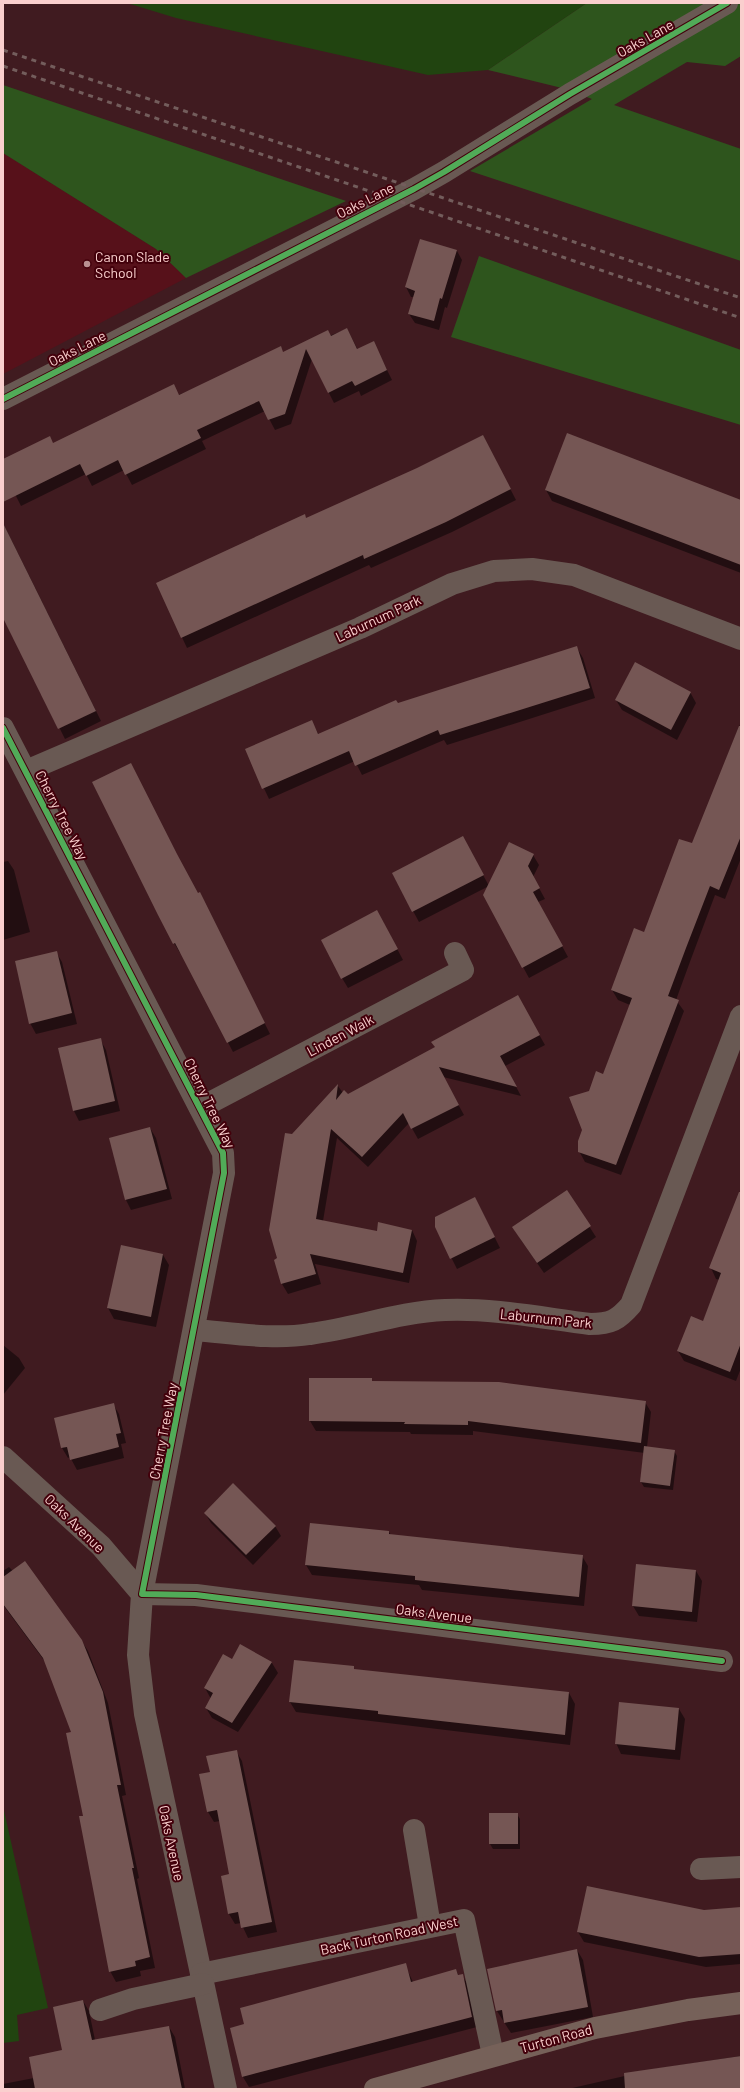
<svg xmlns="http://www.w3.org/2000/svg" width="744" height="2092" font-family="Barlow,sans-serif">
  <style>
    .built { fill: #57111a }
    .green { fill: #214410 }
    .forest { fill: #2e551d }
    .shadow { fill: #0007 }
    .building { fill: #755654 }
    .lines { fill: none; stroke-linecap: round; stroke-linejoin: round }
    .minor { stroke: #695953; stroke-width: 22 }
    .major { stroke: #766159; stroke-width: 22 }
    .rail { stroke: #735d5c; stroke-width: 3; stroke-dasharray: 5 5; stroke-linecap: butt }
    .cycleway-casing { stroke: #43000b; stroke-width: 8 }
    .cycleway { stroke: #51ab58; stroke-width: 6 }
    .poi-dot { fill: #b99091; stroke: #43000b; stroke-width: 1.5 }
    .labels { text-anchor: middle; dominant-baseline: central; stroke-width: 4; stroke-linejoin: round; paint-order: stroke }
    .street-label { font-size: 14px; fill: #facfce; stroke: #43000b }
    .poi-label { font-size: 14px; fill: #facfce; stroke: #43000b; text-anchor: start }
  </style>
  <rect width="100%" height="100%" fill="#401b20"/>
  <path class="built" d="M3,153L156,249L186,278L3,374Z"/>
  <g class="green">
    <path d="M127,3H587L488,70L428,75L176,18Z"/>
    <path d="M3,1806L48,2008L17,2015L19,2041L3,2043Z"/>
  </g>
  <g class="forest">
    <path d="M587,3H741V56L725,66L687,62L614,105L741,149V261L470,171L592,99L566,89L488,70Z"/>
    <path d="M3,85L346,201L186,278L156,249L3,153Z"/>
    <path d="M479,256L741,350V425L451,337Z"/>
  </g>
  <g class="shadow">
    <path d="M421,240L457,251L462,260L447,308L445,307L439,330L415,323L409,314L414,297H411L406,287Z"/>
    <path d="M347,329L358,350L373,342L392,380L361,396L359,391L334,403L312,359L291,424L275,430L265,411L202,441L206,449L132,485L124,470L92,486L86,474L21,506L3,470V460L53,444Z"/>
    <path d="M483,436L516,500L452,532L371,568L369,565L187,648L157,584L306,519L418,469Z"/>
    <path d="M546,490L741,502V573L552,501Z"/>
    <path d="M3,523L101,721L65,739L3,614Z"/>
    <path d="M577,648L583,658L595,698L447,745L444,740L362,775L355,761L269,799L246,750L311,721L319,735Z"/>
    <path d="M690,692L696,703L677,740L622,710L616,700Z"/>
    <path d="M741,722V858L725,899L715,895L691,959L676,1000L684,1011L621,1175L585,1162L579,1151L590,1092L603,1075L630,1005L618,1000L612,990L692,845Z"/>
    <path d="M468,847L489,886L419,922L393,874Z"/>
    <path d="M533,855L539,865L533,877L545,899L538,902L568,957L529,978L484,895Z"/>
    <path d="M8,861L14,870L30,932L3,940V862Z"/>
    <path d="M182,866L198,895L205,904L270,1034L233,1052L181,952L180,953L174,943Z"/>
    <path d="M383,922L403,960L348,988L342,978Z"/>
    <path d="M56,952L62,962L77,1024L36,1034L30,1023Z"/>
    <path d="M523,1006L545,1045L505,1066L521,1096L443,1077L464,1115L418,1139L409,1123L368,1167L337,1138L323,1221L378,1232L412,1230L417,1241L409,1283L315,1264L321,1284L288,1294L282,1284L275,1260L278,1259L292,1135L338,1086L343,1093L348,1095Z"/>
    <path d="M100,1039L106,1050L120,1111L79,1121L74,1111Z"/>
    <path d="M150,1128L156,1138L172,1199L131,1210L126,1200Z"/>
    <path d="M741,1190V1368L736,1381L684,1361L678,1351L703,1322L720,1280L716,1279L711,1268Z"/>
    <path d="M567,1192L596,1237L544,1273L519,1237Z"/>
    <path d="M480,1208L500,1248L457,1269L436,1227Z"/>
    <path d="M122,1247L163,1255L169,1265L156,1327L114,1319L108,1308Z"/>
    <path d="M3,1345L19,1358L25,1368L3,1395Z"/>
    <path d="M372,1382L645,1402L651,1412L647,1447L674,1451L677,1456L673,1490L644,1487L641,1482L645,1453L473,1431V1435L411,1434L410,1432L316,1431L310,1421Z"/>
    <path d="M113,1404L119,1414L126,1443L121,1444L124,1458L77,1470L70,1457L68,1458L62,1448Z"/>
    <path d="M205,1513L275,1526L281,1536L253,1565L211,1523Z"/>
    <path d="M389,1532L391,1535L582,1556L588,1566L584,1606L422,1590L419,1585L312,1575L306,1565Z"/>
    <path d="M9,1567L81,1640L88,1651L108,1703L126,1795L122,1796L139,1878L137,1879L155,1968L140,1971L141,1976L116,1982L110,1971L84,1816L72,1733L46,1663L3,1605V1571Z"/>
    <path d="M696,1571L702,1581L697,1622L639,1616L633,1606Z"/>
    <path d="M240,1646L272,1663L278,1673L238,1732L212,1718L206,1708L211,1699L205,1688L232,1660Z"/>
    <path d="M353,1667L355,1670L569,1693L575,1704L570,1745L296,1712L290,1702Z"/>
    <path d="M679,1709L685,1719L680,1760L621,1754L616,1743Z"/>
    <path d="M236,1751L242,1761L277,1932L248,1938L241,1923L235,1924L229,1914L222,1877L230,1875L220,1821L214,1822L208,1812L201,1775L211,1773Z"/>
    <path d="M517,1814L520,1819V1849H493L490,1844Z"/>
    <path d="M741,1908V1964L706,1967L584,1942L578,1932Z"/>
    <path d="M577,1950L583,1960L593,2017L511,2033L497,2011Z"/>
    <path d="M405,1965L413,1982L456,1970L459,1976L462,1975L468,1985L477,2027L249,2087L243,2077L231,2028L245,2025Z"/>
    <path d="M83,2001L89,2011L95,2040L169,2027L175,2037L185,2089H3V2084L34,2078L63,2051Z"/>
    <path d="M741,2056V2089H568L655,2069Z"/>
  </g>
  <g class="building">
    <path d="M420,239L457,250L442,299L440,298L434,321L408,314L415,291L405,287Z"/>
    <path d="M347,328L357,349L374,341L387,370L355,386L352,381L328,393L306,349L285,414L268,420L259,401L197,430L201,438L125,475L118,460L86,476L80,464L3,502V459L50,436L53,443L174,384L179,395L281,346L283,352L328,330L331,336Z"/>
    <path d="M567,433L741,500V565L545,490Z"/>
    <path d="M483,435L511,489L446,522L364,559L363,555L181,638L156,583L305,514L306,518L417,468Z"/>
    <path d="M3,523L96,711L58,729L3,618Z"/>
    <path d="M577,646L590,688L440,735L438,730L355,766L349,751L262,789L245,749L312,720L318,734L396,700L398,703Z"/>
    <path d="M635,662L691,692L671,730L615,700Z"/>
    <path d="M739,726H741V836L719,890L710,886L686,948L668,996L679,1000L616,1165L578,1152V1141L582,1130L569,1097L589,1091L596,1071L603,1074L632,998L611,990L634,928L644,932L679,839L692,843Z"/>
    <path d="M131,763L177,854L198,893L200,892L265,1023L227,1043L175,943L173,944L158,915L92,782Z"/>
    <path d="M463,836L484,875L412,912L392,873Z"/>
    <path d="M509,842L534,854L528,866L540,888L533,892L563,946L522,968L483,895Z"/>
    <path d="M377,910L398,949L341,979L321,940Z"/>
    <path d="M57,951L72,1013L29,1024L15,961Z"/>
    <path d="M518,995L540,1035L500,1056L517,1087L439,1067L459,1105L411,1129L403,1113L362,1157L331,1129L316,1219L377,1231L378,1222L412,1230L403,1273L310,1254L316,1274L281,1284L274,1260L277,1258L269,1230L285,1133L292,1134L338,1084L336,1100L344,1090L348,1094L435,1047L431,1042Z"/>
    <path d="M101,1038L115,1101L73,1111L58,1048Z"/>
    <path d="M150,1127L167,1189L125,1200L109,1138Z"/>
    <path d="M567,1190L591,1226L537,1263L512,1227Z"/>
    <path d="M739,1192H741V1343L730,1372L677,1351L691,1316L703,1321L721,1273L709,1268Z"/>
    <path d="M475,1197L495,1237L450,1259L435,1227V1217Z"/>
    <path d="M121,1245L163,1254L151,1317L107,1308Z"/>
    <path d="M309,1378H372V1381L499,1382L646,1401L641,1443L468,1421V1425L404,1424L405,1422L309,1421Z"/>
    <path d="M114,1403L121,1433L116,1434L119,1447L70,1460L67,1447L61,1448L54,1418Z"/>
    <path d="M644,1446L675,1450L670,1486L640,1482Z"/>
    <path d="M233,1483L276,1526L246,1555L204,1513Z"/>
    <path d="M310,1523L389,1531V1534L583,1555L579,1597L415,1580V1576L305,1565Z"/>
    <path d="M25,1561L82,1640L103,1692L121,1785H117L134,1868H132L150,1957L135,1961L136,1966L109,1972L79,1816H83L66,1733L71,1732L43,1658L3,1604V1577Z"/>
    <path d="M636,1564L696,1570L692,1612L632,1606Z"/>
    <path d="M240,1644L272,1662L232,1723L205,1708L213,1693L204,1688L223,1654L232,1659Z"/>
    <path d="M294,1660L354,1666V1669L569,1692L565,1735L378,1714V1711L289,1702Z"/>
    <path d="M619,1702L679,1708L675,1750L615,1744Z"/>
    <path d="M237,1750L272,1922L241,1928L238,1912L228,1914L221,1876L229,1874L217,1810L207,1812L199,1774L210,1772L206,1756Z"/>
    <rect x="489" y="1813" width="29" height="31"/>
    <path d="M587,1886L704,1910L741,1907V1954L699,1957L577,1932Z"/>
    <path d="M577,1949L588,2007L504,2023L502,2010L496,2011L487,1969Z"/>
    <path d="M406,1963L411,1982L456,1969L458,1975L463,1974L472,2017L242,2077L230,2028L244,2024L240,2008Z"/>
    <path d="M83,2000L92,2040L169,2026L182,2089H35L29,2057L62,2050L53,2007Z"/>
    <path d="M741,2056V2089H625L624,2073Z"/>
  </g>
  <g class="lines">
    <g class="minor">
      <path d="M3,399L414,189L444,172L570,94L727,3"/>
      <path d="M3,728L223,1153L224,1173L142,1594L196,1595L722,1661"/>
      <path d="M26,771L360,628L452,584L494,571L532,569L574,575L741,639"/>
      <path d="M200,1108L463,970L455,953"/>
      <path d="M195,1330C233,1333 273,1340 310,1334C356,1328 399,1312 445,1310C493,1308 542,1318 590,1324C611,1324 618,1320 631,1305L741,1016"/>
      <path d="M3,1457L101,1546L142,1594L138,1655L145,1714L226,2089"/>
      <path d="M414,1830L430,1926"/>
      <path d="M701,1869L741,1867"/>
      <path d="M201,1974L464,1920L493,2055"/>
      <path d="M100,2010L133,1999L203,1984"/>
    </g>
    <path class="major" d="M375,2089L595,2028L688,2010L741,2003"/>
    <g class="rail">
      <path d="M3,50L741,298"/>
      <path d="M3,66L741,318"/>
    </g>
    <g class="cycleway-casing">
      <g id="cycleway">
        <path d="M3,399L414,189L444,172L570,94L727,3"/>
        <path d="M3,728L223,1153L224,1173L142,1594L196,1595L722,1661"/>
      </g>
    </g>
    <use href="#cycleway" class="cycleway"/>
  </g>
  <circle class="poi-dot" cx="87" cy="264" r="4"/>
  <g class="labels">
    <g class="street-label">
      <text transform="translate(645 38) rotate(-29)">Oaks Lane</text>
      <text transform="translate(365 200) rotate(-27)">Oaks Lane</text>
      <text transform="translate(77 348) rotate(-27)">Oaks Lane</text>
      <text transform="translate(378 618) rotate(-25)">Laburnum Park</text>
      <text transform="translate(62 815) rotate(63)">Cherry Tree Way</text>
      <text transform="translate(340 1035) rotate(-28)">Linden Walk</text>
      <text transform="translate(210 1103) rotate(64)">Cherry Tree Way</text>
      <text transform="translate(546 1318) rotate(6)">Laburnum Park</text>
      <text transform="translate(163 1431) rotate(-79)">Cherry Tree Way</text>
      <text transform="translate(75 1523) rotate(44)">Oaks Avenue</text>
      <text transform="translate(434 1613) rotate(7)">Oaks Avenue</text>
      <text transform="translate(172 1843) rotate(78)">Oaks Avenue</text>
      <text transform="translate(389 1935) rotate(-12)">Back Turton Road West</text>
      <text transform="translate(556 2038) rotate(-15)">Turton Road</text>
    </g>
    <g class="poi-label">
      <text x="95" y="256">Canon Slade<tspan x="95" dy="16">School</tspan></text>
    </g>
  </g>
  <rect width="744" height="2092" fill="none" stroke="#facfce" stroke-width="8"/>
</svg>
